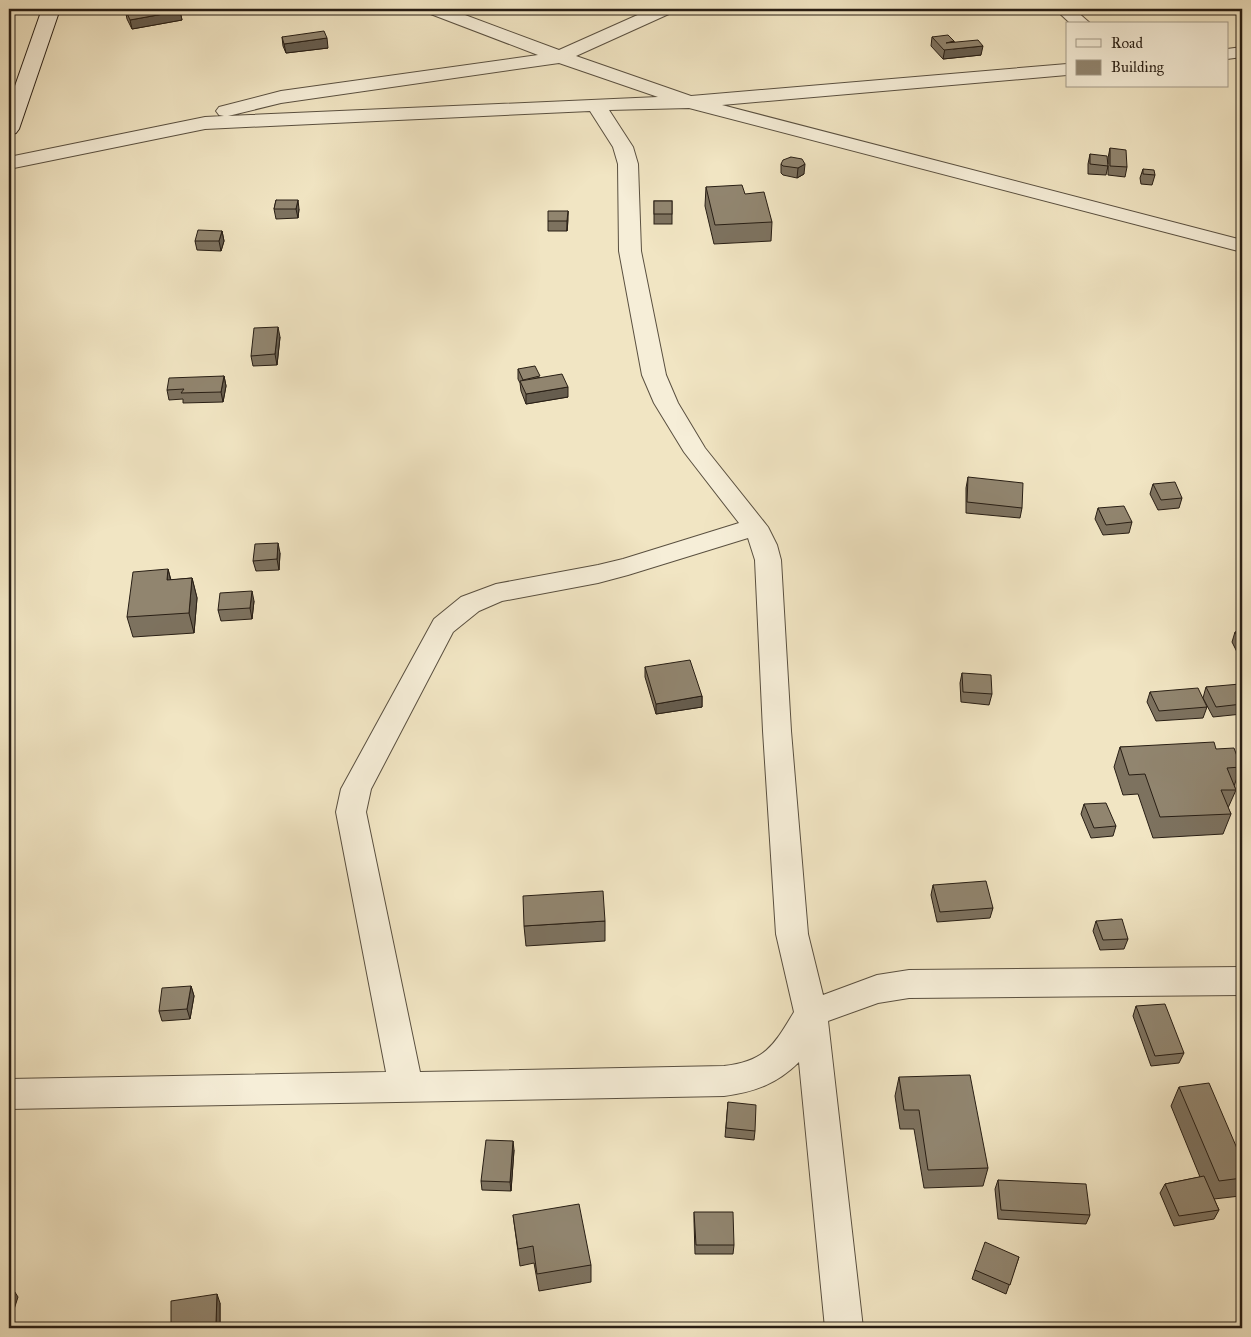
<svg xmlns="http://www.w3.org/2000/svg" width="1251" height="1337" font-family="'IM FELL Great Primer',serif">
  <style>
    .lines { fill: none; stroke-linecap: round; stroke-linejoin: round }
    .street-casing { stroke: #5a5040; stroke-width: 2 }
    .secondary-casing { stroke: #281e14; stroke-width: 2 }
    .street { fill: #f6eed8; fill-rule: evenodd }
    .secondary { fill: #f6eed8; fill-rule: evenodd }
    .wall { fill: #7d725f; stroke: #281e14 }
    .shaded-wall { fill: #665d4e; stroke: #281e14 }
    .building { fill: #91856f; stroke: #281e14 }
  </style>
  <rect width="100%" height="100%" fill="#f1e5c3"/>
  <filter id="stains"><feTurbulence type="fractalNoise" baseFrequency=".004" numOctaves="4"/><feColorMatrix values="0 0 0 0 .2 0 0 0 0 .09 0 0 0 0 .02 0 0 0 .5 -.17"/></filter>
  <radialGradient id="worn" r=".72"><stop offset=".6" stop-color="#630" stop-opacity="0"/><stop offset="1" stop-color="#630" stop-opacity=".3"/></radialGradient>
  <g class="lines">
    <g class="street-casing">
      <g id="street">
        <path d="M425,9H449L559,50L651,9H674L671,13L576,56L691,96L1067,64V75L722,105L1242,240V252L689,108L609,110L633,147L638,164L641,251L666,375L678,403L705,448L768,527L777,545L781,560L791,731L808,934L823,995L877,975L909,970L1242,967V995L909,998L878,1003L828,1021L863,1328H825L799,1062C777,1084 754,1092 724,1096L9,1109V1079L386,1072L336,812L341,789L434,619L461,597L496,584L598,565L623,559L739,523L684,452L654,403L642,375L619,251L618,164L613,147L590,111L205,129L9,169V157L205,117L224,116L219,115L216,111L219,107L281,91L538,55L428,13ZM559,63L658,97L228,116L281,103ZM748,538L755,560L763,731L776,934L794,1012C774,1045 766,1061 724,1066L420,1072L366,812L371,789L453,632L479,611L502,601L598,583L628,575Z"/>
        <path d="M1055,9H1074L1091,24H1071Z"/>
        <path d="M1242,47V57L1227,59V49Z"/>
      </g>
    </g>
    <g class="secondary-casing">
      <path id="secondary" d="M42,9H60L19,129L16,133L9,135V103Z"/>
    </g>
    <use href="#street" class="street"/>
    <use href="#secondary" class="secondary"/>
  </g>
  <g class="wall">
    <path d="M125,9L180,11L182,20L132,29L127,19Z"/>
    <path d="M908,9H932L931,11L912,13Z"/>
    <path d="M1228,9H1242V13L1232,14Z"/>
    <path d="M282,37L328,48L286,53L283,46Z"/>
    <path d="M932,37L954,41V42L981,55L943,59L931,46Z"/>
    <path d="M1241,117H1242V136L1238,126Z"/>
    <path d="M1110,148L1127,167L1125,177L1108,175V166L1106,175L1088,174V164L1090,154L1108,164V158Z"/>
    <path d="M791,157L804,174L797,178L783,175L781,173V164Z"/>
    <path d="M1143,169L1155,175L1152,185L1141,184L1140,178Z"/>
    <path d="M706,187L745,194L772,222L771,241L714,244L705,206Z"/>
    <path d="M276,200L299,209L298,218L276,219L274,209Z"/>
    <rect x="654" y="201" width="18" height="23"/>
    <path d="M568,211L567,231H548V221Z"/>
    <path d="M222,231L224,241L221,251L197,250L195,241Z"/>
    <path d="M280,337L277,365L253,366L251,356Z"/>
    <path d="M518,369L540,378L568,397L526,404L521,391L520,383L518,379Z"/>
    <path d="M224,376L226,386L223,402L183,403V399L169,400L167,390Z"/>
    <path d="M968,477L1022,508L1020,518L966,513V488Z"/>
    <path d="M1153,484L1182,498L1179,508L1158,510L1150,494Z"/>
    <path d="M1098,508L1132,522L1129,533L1103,535L1095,519Z"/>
    <path d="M280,553L279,570L256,571L253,561Z"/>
    <path d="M168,569L171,580L192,578L197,598L194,633L133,637L127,617Z"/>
    <path d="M254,601L252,619L221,621L218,610Z"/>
    <path d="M1242,631V656H1239L1232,642L1235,632Z"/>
    <path d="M645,667L702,696V707L656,714L645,677Z"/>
    <path d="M962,673L992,694L989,705L961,702L960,683Z"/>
    <path d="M1206,687H1242V714L1213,717L1203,698Z"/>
    <path d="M1150,692L1207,707L1203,718L1156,721L1147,702Z"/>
    <path d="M1120,747L1216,749L1241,767L1234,786L1236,790L1228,808L1231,814L1223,834L1153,838L1138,794L1123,795L1114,767Z"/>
    <path d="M1084,804L1116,826L1113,836L1091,838L1081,814Z"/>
    <path d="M933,885L993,908L990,918L937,922L931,895Z"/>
    <path d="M605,921V941L526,946L524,926Z"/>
    <path d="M1096,921L1128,939L1124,949L1100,950L1093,931Z"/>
    <path d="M191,986L194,996L190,1019L162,1021L159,1011Z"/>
    <path d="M1136,1006L1184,1053L1179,1063L1151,1066L1133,1016Z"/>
    <path d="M899,1077L988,1168L983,1186L924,1188L914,1129H900L895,1096Z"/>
    <path d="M1179,1087L1242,1160V1191L1240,1196L1214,1199L1219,1210L1214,1219L1174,1226L1160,1193L1165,1184L1200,1177L1171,1106Z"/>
    <path d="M728,1102L755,1131L754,1140L725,1137Z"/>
    <path d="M514,1150L511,1191L482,1190L481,1181Z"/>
    <path d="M998,1180L1090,1215L1086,1224L998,1219L995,1189Z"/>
    <path d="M694,1212L734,1245L733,1254H695L694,1221Z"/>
    <path d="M513,1215L591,1265V1282L539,1291L534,1263L520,1266Z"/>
    <path d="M1019,1257L1006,1294L972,1279L975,1270Z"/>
    <path d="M220,1303V1328H171Z"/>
  </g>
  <g class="shaded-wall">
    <path d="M912,9H932L931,11L912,13Z"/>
    <path d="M180,11L182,20L132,29L130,20Z"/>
    <path d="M327,38L328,48L286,53L284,44Z"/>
    <path d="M954,41L953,49L983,46L981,55L943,59L946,43Z"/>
    <path d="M805,164L804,174L797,178L798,168Z"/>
    <path d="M298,200L299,209L298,218L296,209Z"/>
    <path d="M568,211V221L567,231V221Z"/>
    <path d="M222,231L224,241L221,251L219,241Z"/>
    <path d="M278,327L280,337L277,365L275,354Z"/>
    <path d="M224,376L226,386L223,402L221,392Z"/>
    <path d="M568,387V397L526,404V394Z"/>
    <path d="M278,543L280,553L279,570L277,559Z"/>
    <path d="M168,569L173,590L167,580Z"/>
    <path d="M192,578L197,598L194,633L189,613Z"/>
    <path d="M252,591L254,601L252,619L250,608Z"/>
    <path d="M702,696V707L656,714V704Z"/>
    <path d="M191,986L194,996L190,1019L187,1009Z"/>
    <path d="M513,1141L514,1150L511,1191L510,1182Z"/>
    <path d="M13,1289L18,1297L10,1322L9,1321V1301Z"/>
    <path d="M217,1294L220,1303V1328H219L216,1323Z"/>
  </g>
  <g class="building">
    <path d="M125,9H179L180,11L130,20Z"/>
    <path d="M324,31L327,38L284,44L282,37Z"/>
    <path d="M948,35L954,41L946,43L978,40L983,46L944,50L932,37Z"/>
    <path d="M1110,148L1126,150L1127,167L1110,166Z"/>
    <path d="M1090,154L1107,156L1108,166L1090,164Z"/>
    <path d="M791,157L802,159L805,164L798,168L783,166L781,164L783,160Z"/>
    <path d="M1143,169L1154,170L1155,175L1143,174Z"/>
    <path d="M742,185L745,194L764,192L772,222L715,225L706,187Z"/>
    <path d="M276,200H298L296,209H274Z"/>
    <rect x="654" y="201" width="18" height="13"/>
    <path d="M548,211H568L567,221H548Z"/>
    <path d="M198,230L222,231L219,241H195Z"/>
    <path d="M278,327L275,354L251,356L254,328Z"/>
    <path d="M535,366L540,376L523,380L518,369Z"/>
    <path d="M562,374L568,387L526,394L520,381Z"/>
    <path d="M224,376L221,392L181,393L184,389L167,390L169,378Z"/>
    <path d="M968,477L1023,483L1022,508L967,502Z"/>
    <path d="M1175,482L1182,498L1161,500L1153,484Z"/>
    <path d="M1124,506L1132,522L1106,525L1098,508Z"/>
    <path d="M278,543L277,559L253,561L255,544Z"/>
    <path d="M168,569L167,580L192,578L189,613L127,617L133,572Z"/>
    <path d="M252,591L250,608L218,610L220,593Z"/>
    <path d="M1242,631V645L1235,632Z"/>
    <path d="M690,660L702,696L656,704L645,667Z"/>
    <path d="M962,673L991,675L992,694L963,692Z"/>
    <path d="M1240,684L1242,687V704L1216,707L1206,687Z"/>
    <path d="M1198,688L1207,707L1159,711L1150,692Z"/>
    <path d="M1214,742L1216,749L1234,748L1241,767L1227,768L1236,790H1221L1231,814L1160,817L1145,774L1129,775L1120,747Z"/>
    <path d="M1106,803L1116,826L1094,828L1084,804Z"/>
    <path d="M986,881L993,908L940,912L933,885Z"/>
    <path d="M603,891L605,921L524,926L523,896Z"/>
    <path d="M1122,919L1128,939L1103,940L1096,921Z"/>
    <path d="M191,986L187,1009L159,1011L162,988Z"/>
    <path d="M1165,1004L1184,1053L1155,1056L1136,1006Z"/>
    <path d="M970,1075L988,1168L928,1170L919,1110H904L899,1077Z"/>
    <path d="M1209,1083L1242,1160V1178L1219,1181L1179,1087Z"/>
    <path d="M728,1102L756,1105L755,1131L726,1128Z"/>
    <path d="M486,1140L513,1141L510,1182L481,1181Z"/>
    <path d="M1204,1176L1219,1210L1179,1216L1165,1184Z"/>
    <path d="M998,1180L1086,1184L1090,1215L1001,1210Z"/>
    <path d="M579,1204L591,1265L537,1274L533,1246L518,1249L513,1215Z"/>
    <path d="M694,1212H733L734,1245H696Z"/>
    <path d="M985,1242L1019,1257L1010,1285L975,1270Z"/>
    <path d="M9,1288L13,1289L9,1301Z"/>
    <path d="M217,1294L216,1323L178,1328H171V1301Z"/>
  </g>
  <rect width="1251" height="1337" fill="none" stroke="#f1e5c3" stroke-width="30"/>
  <rect x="10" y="10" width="1231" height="1317" fill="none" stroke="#281e14" stroke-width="2.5"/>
  <rect x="15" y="15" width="1221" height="1307" fill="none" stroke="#281e14"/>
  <rect x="1066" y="22" width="162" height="65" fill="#f6eed8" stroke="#a49b8a"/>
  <rect x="1076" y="39" width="25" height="8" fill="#f6eed8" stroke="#a49b8a"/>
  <text x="1111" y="48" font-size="15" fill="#281e14">Road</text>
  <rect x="1076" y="60" width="25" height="15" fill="#91856f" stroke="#a49b8a"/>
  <text x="1111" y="72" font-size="15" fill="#281e14">Building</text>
  <rect width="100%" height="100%" filter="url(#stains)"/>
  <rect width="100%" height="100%" fill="url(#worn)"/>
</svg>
